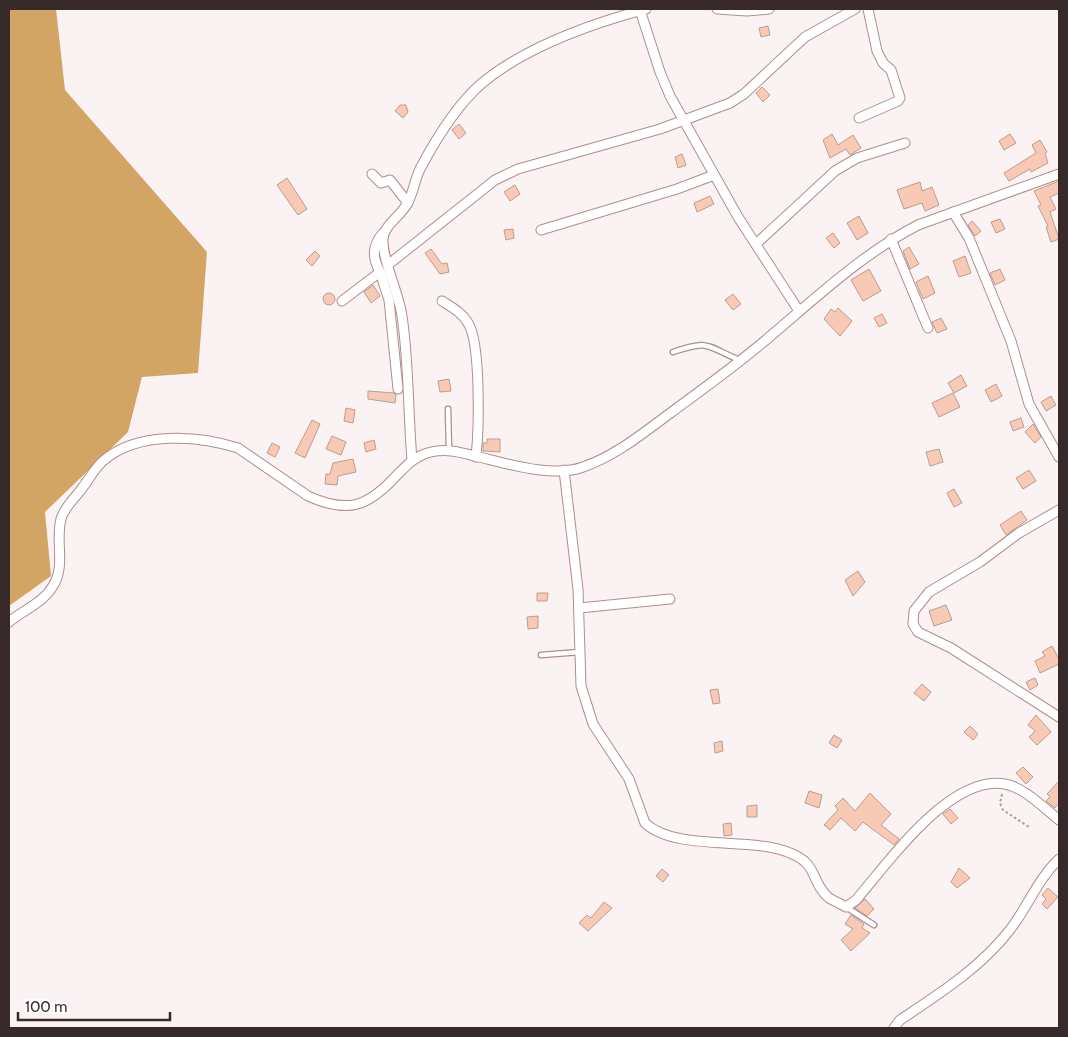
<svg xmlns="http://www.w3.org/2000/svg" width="1068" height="1037" font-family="Cabin,sans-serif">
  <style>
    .forest { fill: #d3a564 }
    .building { fill: #f8cab5; stroke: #bc9c8e }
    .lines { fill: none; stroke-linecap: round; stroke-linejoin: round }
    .service-casing { stroke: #b08d8d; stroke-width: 7 }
    .minor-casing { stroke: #b08d8d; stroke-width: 11 }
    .path { stroke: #a89d9d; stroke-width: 2; stroke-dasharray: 2.5 2.5; stroke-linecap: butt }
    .service { stroke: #fff; stroke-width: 4.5 }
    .minor { stroke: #fff; stroke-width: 9 }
  </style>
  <rect width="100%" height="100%" fill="#fbf3f3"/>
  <path class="forest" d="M9,9H56L65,90L207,252L198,373L142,377L128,432L45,512L51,576L9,606Z"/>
  <g class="building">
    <path d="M768,26L770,35L761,37L759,28Z"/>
    <path d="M762,87L770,95L763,102L756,93Z"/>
    <path d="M400,105H406L408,112L403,118L395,111Z"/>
    <path d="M459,124L466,133L459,139L452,130Z"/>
    <path d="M832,134L838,145L853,135L861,148L850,155L846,149L830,158L823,140Z"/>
    <path d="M1010,134L1016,143L1004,150L999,141Z"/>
    <path d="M1040,140L1047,152L1045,153L1048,163L1031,172L1030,169L1009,181L1004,173L1036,153L1032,145Z"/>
    <path d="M682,154L686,165L678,168L675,157Z"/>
    <path d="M287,178L307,209L298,215L277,185Z"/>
    <path d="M1059,181V193L1050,197L1056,209L1050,212L1059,239L1051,242L1046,227L1048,226L1038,206L1041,205L1034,191Z"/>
    <path d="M920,182L922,191L932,187L939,205L925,211L922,203L904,209L897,190Z"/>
    <path d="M515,185L520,194L510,201L504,192Z"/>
    <path d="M710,196L714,204L697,212L694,203Z"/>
    <path d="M859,216L868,233L857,240L847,223Z"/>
    <path d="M1000,219L1005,229L996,233L991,222Z"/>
    <path d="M972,221L981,231L975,236L968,225Z"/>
    <path d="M513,229L514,238L506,240L504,230Z"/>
    <path d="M833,233L840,243L834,248L826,238Z"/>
    <path d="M909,247L919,264L910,269L903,251Z"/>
    <path d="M431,249L442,264L447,263L449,272L440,274L425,253Z"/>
    <path d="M315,251L320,256L312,266L306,260Z"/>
    <path d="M965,256L971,273L959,277L953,261Z"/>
    <path d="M869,269L881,291L863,301L851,280Z"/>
    <path d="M1000,269L1005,280L995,285L990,273Z"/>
    <path d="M928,276L935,293L923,299L916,282Z"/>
    <path d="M373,285L380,296L371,303L364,292Z"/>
    <circle cx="329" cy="299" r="6"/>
    <path d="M733,294L741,304L733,310L725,300Z"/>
    <path d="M838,308L852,321L840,336L824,319L831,309L835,312Z"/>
    <path d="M882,314L887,323L879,327L874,318Z"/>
    <path d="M941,318L947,329L937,333L932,322Z"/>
    <path d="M961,375L967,386L954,393L948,383Z"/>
    <path d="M449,379L451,391L440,392L438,381Z"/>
    <path d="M996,384L1002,396L991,402L985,390Z"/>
    <path d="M368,391L394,393L396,395L395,403L368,399Z"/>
    <path d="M953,393L960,407L939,417L932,403Z"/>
    <path d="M1051,396L1056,405L1046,411L1041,402Z"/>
    <path d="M346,408L355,410L353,423L344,421Z"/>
    <path d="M1021,418L1024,427L1013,431L1010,422Z"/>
    <path d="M312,420L320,424L305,458L295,453Z"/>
    <path d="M1033,424L1041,437L1035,443L1025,432Z"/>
    <path d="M332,436L346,442L341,455L326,449Z"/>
    <path d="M487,439H500V452L483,451V443H487Z"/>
    <path d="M374,440L376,449L366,452L364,443Z"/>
    <path d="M272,443L280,447L275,457L267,453Z"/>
    <path d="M939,449L943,462L930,466L926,452Z"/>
    <path d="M353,459L356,472L338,476L337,485L325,484L326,474H330L333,463Z"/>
    <path d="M1029,470L1036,481L1023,489L1016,478Z"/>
    <path d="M954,489L962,503L954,507L947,493Z"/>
    <path d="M1021,511L1027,520L1006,535L1000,525Z"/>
    <path d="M858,571L865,582L853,596L845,580Z"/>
    <path d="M537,593H548L547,601H537Z"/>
    <path d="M946,605L952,620L934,626L929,611Z"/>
    <path d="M538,616V628L528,629L527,617Z"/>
    <path d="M1052,646L1059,659V664L1040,673L1035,661L1045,656L1042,652Z"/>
    <path d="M1035,678L1038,685L1030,690L1026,682Z"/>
    <path d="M922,684L931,692L924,701L914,693Z"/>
    <path d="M718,689L720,703L713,704L710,690Z"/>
    <path d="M1036,715L1051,732L1037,745L1029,737L1035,731L1028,725Z"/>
    <path d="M970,726L978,734L973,740L964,732Z"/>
    <path d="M834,735L842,740L837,748L829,743Z"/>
    <path d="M722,741L723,751L715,753L714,743Z"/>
    <path d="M1023,767L1033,777L1026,784L1016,773Z"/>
    <path d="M1059,781V803L1055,808L1046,801L1050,797L1047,794Z"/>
    <path d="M809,791L822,795L819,808L805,803Z"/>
    <path d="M870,793L891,814L881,825L899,839L894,845L863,822L855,831L841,818L830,830L824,825L838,810L835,806L843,798L855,811Z"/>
    <path d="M757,805V817H747V806Z"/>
    <path d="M950,809L958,818L951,824L943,814Z"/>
    <path d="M731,823L732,835L724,836L723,824Z"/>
    <path d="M959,868L970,878L957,888L951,882Z"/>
    <path d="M662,869L669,875L663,882L656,876Z"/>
    <path d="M1048,888L1058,897L1047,909L1042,904L1046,899L1042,895Z"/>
    <path d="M865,899L874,909L867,916L855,908Z"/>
    <path d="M604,902L612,908L588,931L579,923L587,915L591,918Z"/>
    <path d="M851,915L864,924L862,928L870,933L851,951L841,940L853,929L845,924Z"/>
  </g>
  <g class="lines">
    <g class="service-casing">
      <g id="service">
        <path d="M673,352C710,339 706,346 739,360"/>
        <path d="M448,409L449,450"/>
        <path d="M541,655L580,652"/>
        <path d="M846,907L874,925"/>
      </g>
    </g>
    <g class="minor-casing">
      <g id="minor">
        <path d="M717,9L747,11L769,9"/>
        <path d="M640,10L660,72L670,96L738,217L799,311"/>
        <path d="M859,118L898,101L900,98L891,70L883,63L877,51L868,9"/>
        <path d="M372,174L381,183L390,180L408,203"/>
        <path d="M953,212L969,238L1011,341L1029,404L1059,457"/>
        <path d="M541,230L677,189L714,175"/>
        <path d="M891,239L928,328"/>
        <path d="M756,244L835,171L857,158L905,143"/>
        <path d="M389,264L495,180L518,169L660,129L730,103L744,94L805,37L855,9"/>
        <path d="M380,272L389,300L398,389"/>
        <path d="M342,301L380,272C372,257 372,246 383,233"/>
        <path d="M442,301C451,307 462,312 468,323C481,343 479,430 476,457"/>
        <path d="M412,460C408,413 409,363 402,316C399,293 382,260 383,239C384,224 402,216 408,202C414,191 415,178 421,167C436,139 457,105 481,84C525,47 590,24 646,9"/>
        <path d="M564,470L578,589L581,686L593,724L629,779L645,823C676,852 751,836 790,853C819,864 810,882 829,898C834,901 841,904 846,907L856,900C888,863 950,774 1005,784C1025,788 1044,808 1059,820"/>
        <path d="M1059,510L1019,533L980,562L929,592L914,611L913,624L918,632L951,648L1059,717"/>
        <path d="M579,608L670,599"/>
        <path d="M9,622C23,610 43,603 53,586C66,565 55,542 61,519C64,508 73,500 80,491C88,481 94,469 103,461C137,431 198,435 238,448L308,496C348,514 368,507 397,475C408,464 415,456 431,452C448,448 462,453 479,457C508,464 554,478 583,467C615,456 642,434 669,414C704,388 741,362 774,333C820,294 864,253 918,225L1059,174"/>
        <path d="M894,1028L900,1020C939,994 980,968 1009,931C1028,907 1037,880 1059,859"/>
      </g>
    </g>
    <path class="path" d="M1002,794L1000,803L1003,810L1029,827"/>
    <use href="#service" class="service"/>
    <use href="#minor" class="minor"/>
  </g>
  <rect width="1068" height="1037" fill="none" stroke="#382a2a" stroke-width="20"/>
  <path d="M18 1012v8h152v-8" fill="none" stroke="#382a2a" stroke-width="2.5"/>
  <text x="25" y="1012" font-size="15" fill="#382a2a" stroke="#ffffff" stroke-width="4" paint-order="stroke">100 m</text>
</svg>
